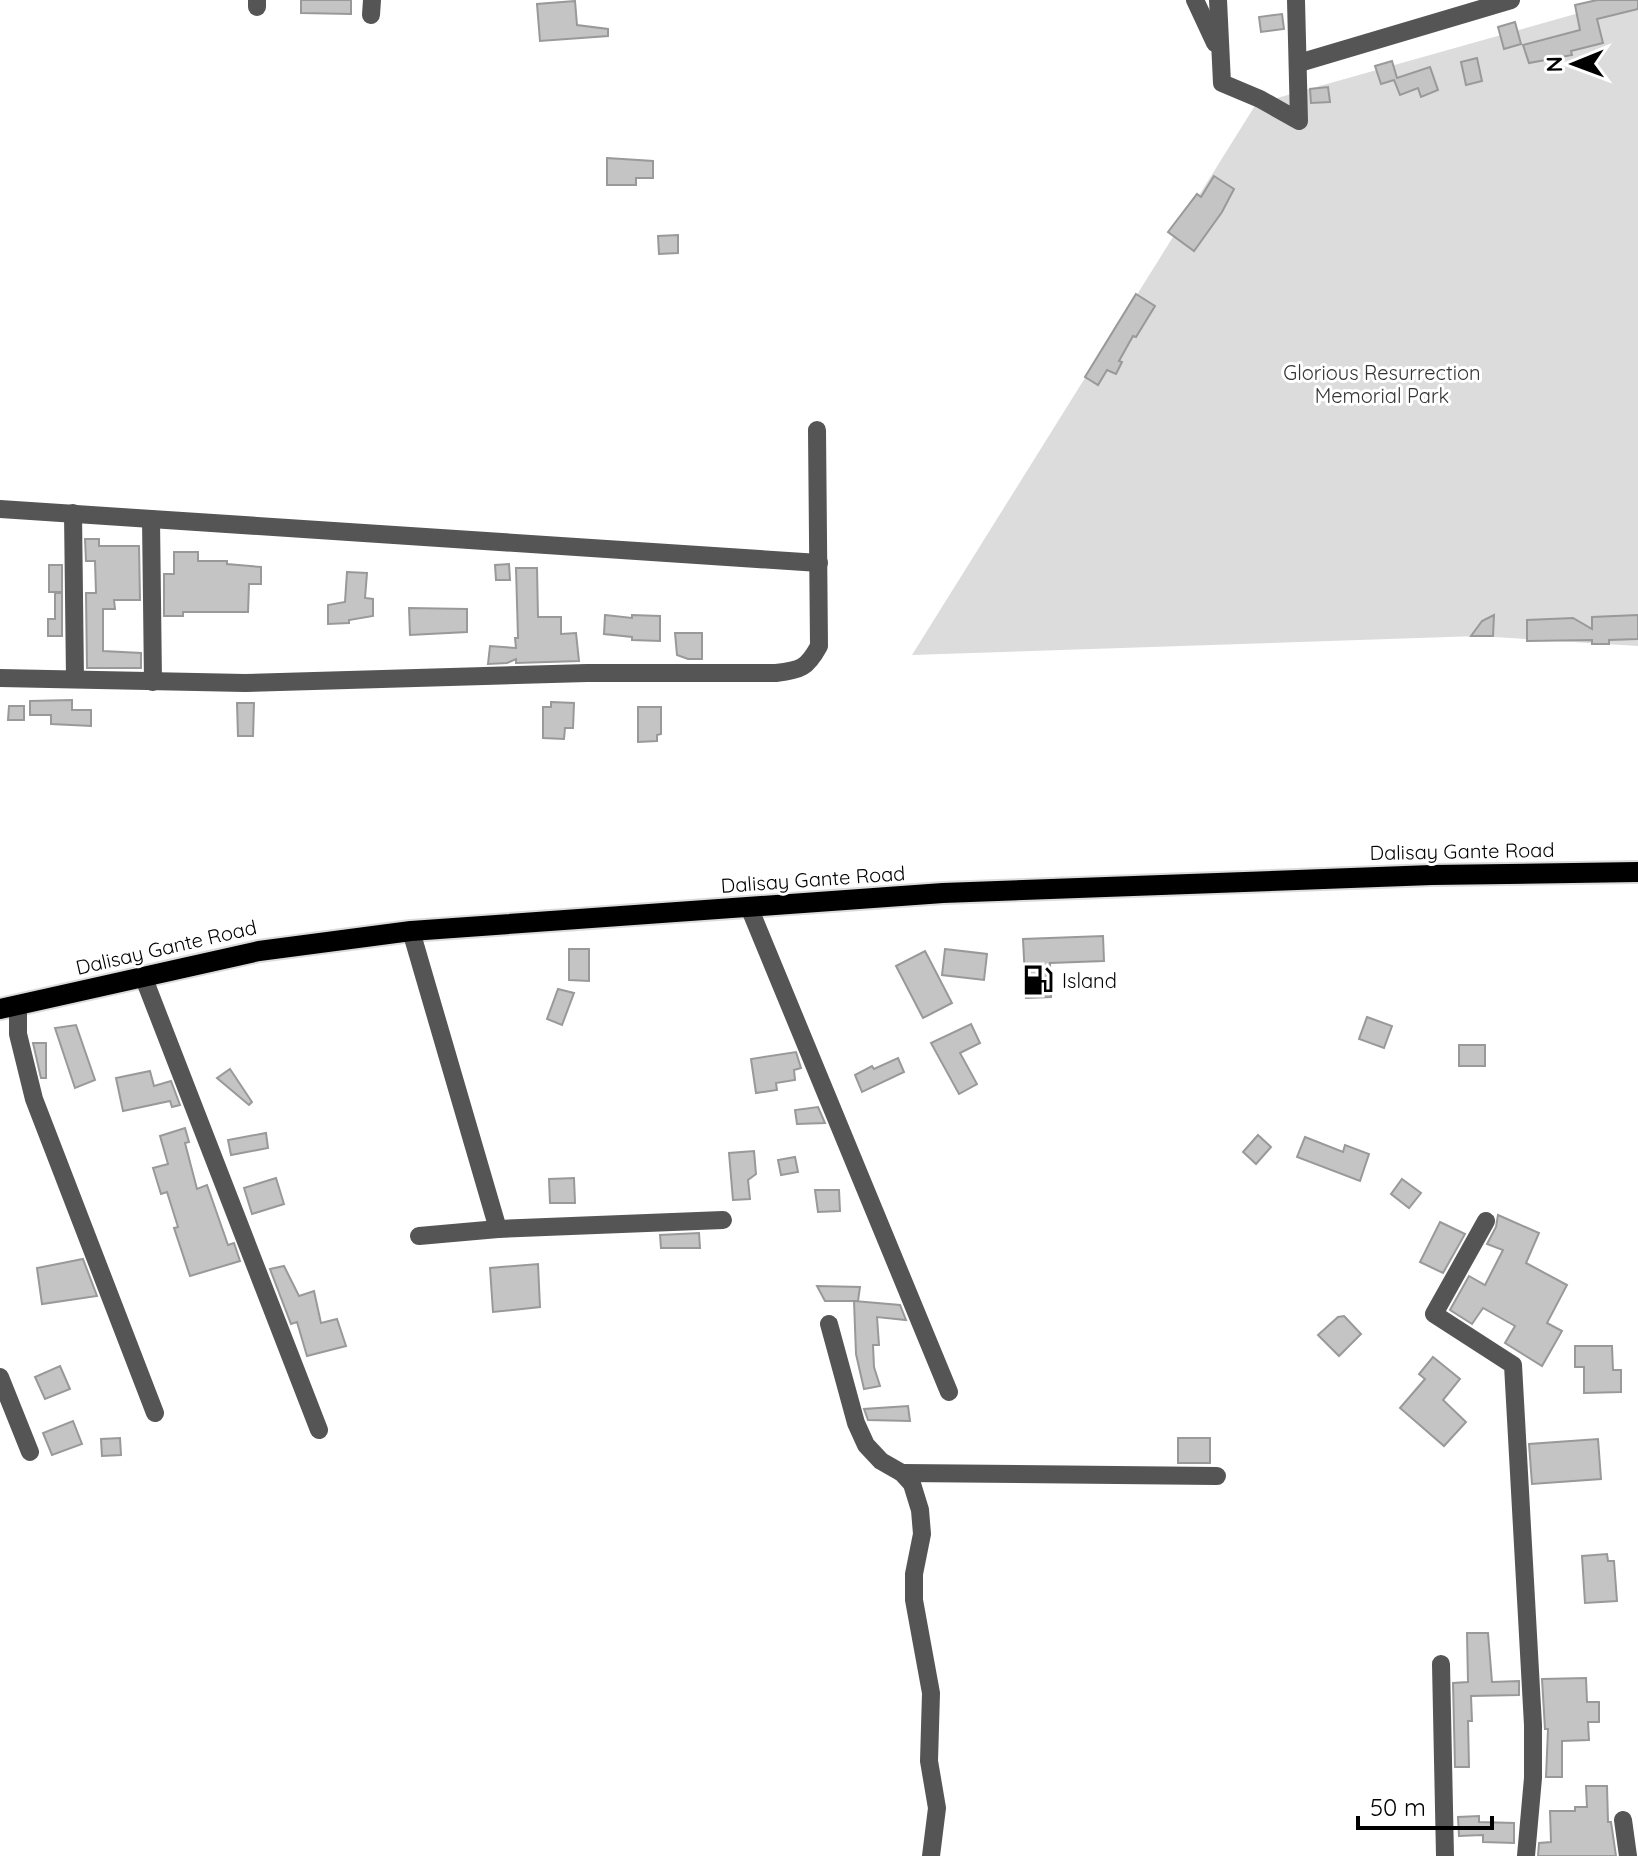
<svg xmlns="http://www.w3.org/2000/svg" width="1638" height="1856" font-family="Quicksand,sans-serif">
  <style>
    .green { fill: #dcdcdc }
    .building { fill: #c4c4c4; stroke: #999; stroke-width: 2 }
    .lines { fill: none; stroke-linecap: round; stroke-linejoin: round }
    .major-casing { stroke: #dbdbdb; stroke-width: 24 }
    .minor { stroke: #555; stroke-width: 18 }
    .major { stroke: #000; stroke-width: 20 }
    .labels { text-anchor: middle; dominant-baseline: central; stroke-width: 6; stroke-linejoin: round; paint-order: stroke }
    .park-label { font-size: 20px; fill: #333; stroke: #fff }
    .street-label { font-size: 20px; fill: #000; stroke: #fff }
    .poi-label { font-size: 20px; fill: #000; stroke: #fff; text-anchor: start }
  </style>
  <rect width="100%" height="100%" fill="#fff"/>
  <path class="green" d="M1625,0H1638V646L1478,636L912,655L1256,104Z"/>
  <g class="building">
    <path d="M301,0H351V14L301,13Z"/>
    <path d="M1597,0H1638V9L1597,19L1603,43L1571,51L1572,55L1529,63L1523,45L1580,30L1575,5Z"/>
    <path d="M575,1L577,25L608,29V36L540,41L537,4Z"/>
    <path d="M1282,14L1284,29L1261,32L1259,17Z"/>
    <path d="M1515,22L1521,44L1504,49L1498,27Z"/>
    <path d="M1477,58L1482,81L1466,85L1461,62Z"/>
    <path d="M1392,61L1397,78L1430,67L1438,90L1421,97L1418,88L1400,95L1394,80L1381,84L1375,66Z"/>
    <path d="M1328,87L1330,102L1311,103L1310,89Z"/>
    <path d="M607,158L653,161V178H636V185H607Z"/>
    <path d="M1214,176L1234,189L1222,212L1194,251L1168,232L1197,194L1201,197Z"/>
    <path d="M678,235V253L659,254L658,236Z"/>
    <path d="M1136,294L1155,306L1136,337L1133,336L1119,361L1122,362L1116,374L1107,370L1098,385L1085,377Z"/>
    <path d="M85,539H99V546H139L140,600H114L115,609H103V651L141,653V668H87L86,593H96L95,561H86Z"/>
    <path d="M174,552H198V561H227V564L261,567V584H249L248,612H183V616H164V574H174Z"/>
    <path d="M509,564L510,580H496L495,565Z"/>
    <rect x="49" y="565" width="13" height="27"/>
    <path d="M516,568H537L538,617H561V634L576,633L579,661L516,663V659L507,663L488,664L490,646L516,648L515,638H518Z"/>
    <path d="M347,572L367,573L365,598L373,599V616L349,620V623L328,624V605L345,602Z"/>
    <path d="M55,593H62V636H48V619H55Z"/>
    <path d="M409,608L467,609V632L410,635Z"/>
    <path d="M605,615L632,618V615L660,616V641L632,640V637L604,634Z"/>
    <path d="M1494,615L1493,636H1471L1482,621Z"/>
    <path d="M1638,615V639L1609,640V644H1592V640L1527,641V620L1573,618L1592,629V617Z"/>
    <path d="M675,633H702V659H688L677,655Z"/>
    <path d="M72,700V710H91V726L51,724V715H30V701Z"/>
    <path d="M551,702L574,703L573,728H565L564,739L543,738V707H551Z"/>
    <path d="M237,703H254L253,736H238Z"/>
    <path d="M9,706H24V720H8Z"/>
    <path d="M638,707H661V734L657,735V741L638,742Z"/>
    <path d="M1103,936L1104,961L1050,963L1051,997L1026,998L1023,939Z"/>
    <path d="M569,949H589V981L569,980Z"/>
    <path d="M945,949L987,954L984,980L942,975Z"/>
    <path d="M925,951L952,1003L923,1018L896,966Z"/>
    <path d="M558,989L574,993L562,1025L547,1019Z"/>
    <path d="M1367,1017L1392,1026L1384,1048L1359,1039Z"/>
    <path d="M971,1024L980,1043L960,1053L977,1084L959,1094L931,1043Z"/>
    <path d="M76,1025L95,1080L75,1088L55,1028Z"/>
    <path d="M33,1043H46V1078H41Z"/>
    <rect x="1459" y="1045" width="26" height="21"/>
    <path d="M796,1052L801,1068L794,1070L795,1080L776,1083L777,1090L756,1093L751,1059Z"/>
    <path d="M898,1058L904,1072L862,1092L855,1075L872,1066L874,1069Z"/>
    <path d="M230,1069L252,1102L249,1105L217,1078Z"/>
    <path d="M150,1071L154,1086L171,1081L180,1105L172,1107L170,1101L123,1111L116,1078Z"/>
    <path d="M818,1107L825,1123L797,1124L795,1110Z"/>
    <path d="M185,1128L189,1142L185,1143L197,1189L207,1185L228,1245L234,1243L240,1261L190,1276L174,1228L178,1227L167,1192L161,1194L153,1168L168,1164L160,1136Z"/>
    <path d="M266,1133L268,1148L231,1155L228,1140Z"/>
    <path d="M1258,1135L1271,1147L1256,1164L1243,1152Z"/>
    <path d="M1305,1137L1343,1152L1345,1145L1369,1154L1360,1181L1297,1157Z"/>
    <path d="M754,1151L756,1174L748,1180L750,1199L733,1200L729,1153Z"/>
    <path d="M795,1157L798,1172L781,1175L778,1160Z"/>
    <path d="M276,1178L284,1204L252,1214L244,1188Z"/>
    <path d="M574,1178L575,1203H550L549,1179Z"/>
    <path d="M1402,1179L1421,1193L1409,1208L1391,1194Z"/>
    <path d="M815,1190H839L840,1211L818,1212Z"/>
    <path d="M1498,1215L1539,1233L1526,1263L1567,1285L1547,1323L1562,1331L1542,1366L1505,1343L1515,1326L1483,1308L1472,1324L1450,1310L1469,1276L1485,1285L1503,1250L1487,1244L1496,1227Z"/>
    <path d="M1440,1222L1465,1234L1443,1273L1420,1262Z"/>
    <path d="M699,1233L700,1248H661L660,1235Z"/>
    <path d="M83,1259L97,1296L42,1304L37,1268Z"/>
    <path d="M538,1264L540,1307L493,1312L490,1268Z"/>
    <path d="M284,1266L299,1296L314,1291L321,1323L337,1319L346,1346L307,1356L297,1322L291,1324L270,1269Z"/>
    <path d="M817,1286L860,1287L858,1301H825Z"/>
    <path d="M854,1301L900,1305L906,1320L877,1317L879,1345H873L874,1367L880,1386L864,1389L856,1354Z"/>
    <path d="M1344,1316L1361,1334L1339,1356L1318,1335L1338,1317Z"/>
    <path d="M1575,1346H1612L1613,1370H1621V1392L1584,1393V1367H1575Z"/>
    <path d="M1433,1357L1460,1379L1443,1400L1466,1422L1444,1446L1400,1408L1425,1379L1419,1374Z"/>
    <path d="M60,1366L70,1389L45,1399L35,1377Z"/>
    <path d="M908,1406L910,1421L868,1420L864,1409Z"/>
    <path d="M73,1421L82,1444L52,1455L43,1433Z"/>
    <path d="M120,1438L121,1455L102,1456L101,1439Z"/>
    <rect x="1178" y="1438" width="32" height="25"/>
    <path d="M1598,1439L1601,1479L1532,1484L1529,1444Z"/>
    <path d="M1607,1554L1608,1561H1614L1617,1601L1585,1603L1582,1556Z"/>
    <path d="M1467,1633H1488L1492,1682L1519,1681V1695L1471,1696L1472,1721H1468L1469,1767H1455L1453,1683L1468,1682Z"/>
    <path d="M1586,1678L1587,1702H1599V1722H1588L1589,1740L1562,1741V1777H1546L1548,1729H1545L1542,1679Z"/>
    <path d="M1586,1786H1607L1608,1822H1611L1616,1856H1538L1539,1843L1551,1842L1550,1811H1575V1807H1587Z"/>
    <path d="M1479,1816V1822L1514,1823V1843L1483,1842V1835L1459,1836L1458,1817Z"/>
  </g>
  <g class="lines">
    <g class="major-casing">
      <path id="major" d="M0,1009L259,951L411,931L943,893L1432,875L1638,872"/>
    </g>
    <g class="minor">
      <path d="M257,0V7"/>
      <path d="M1195,0L1215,43"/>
      <path d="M1218,0L1222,83L1260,99L1299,121L1296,0"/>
      <path d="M371,15L372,0"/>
      <path d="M1299,63L1511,0"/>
      <path d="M0,509L819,563"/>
      <path d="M73,513L75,679"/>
      <path d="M151,519L153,682"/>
      <path d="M0,678L245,683L587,673H776C801,670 807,668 819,646L817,430"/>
      <path d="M749,907L949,1392"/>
      <path d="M411,931L498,1229"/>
      <path d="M143,976L319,1430"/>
      <path d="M18,1006V1034L34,1099L155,1413"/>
      <path d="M1486,1221L1434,1314L1513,1365L1533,1725V1778L1526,1856"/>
      <path d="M419,1236L498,1229L723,1220"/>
      <path d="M829,1324L856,1423L866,1445L881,1461L902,1473L912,1484L920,1510L922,1534L914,1574V1600L931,1693L929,1761L937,1808L931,1856"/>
      <path d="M0,1377L30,1452"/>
      <path d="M902,1473L1217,1476"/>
      <path d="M1441,1664L1445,1856"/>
      <path d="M1623,1820L1628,1856"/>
    </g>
    <use href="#major" class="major"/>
  </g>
  <defs>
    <g id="fuel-bare" transform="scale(2.4)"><path d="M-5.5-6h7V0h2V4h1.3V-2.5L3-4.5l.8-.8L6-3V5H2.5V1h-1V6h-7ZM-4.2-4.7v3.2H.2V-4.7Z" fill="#000" stroke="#fff" stroke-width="2.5" paint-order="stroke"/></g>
  </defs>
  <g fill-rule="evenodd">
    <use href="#fuel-bare" x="1038" y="980"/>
  </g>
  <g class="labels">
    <g class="park-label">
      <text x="1382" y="372">Glorious Resurrection<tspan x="1382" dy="23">Memorial Park</tspan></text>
    </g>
    <g class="street-label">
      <text transform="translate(1462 851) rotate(-1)">Dalisay Gante Road</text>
      <text transform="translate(813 879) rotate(-4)">Dalisay Gante Road</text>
      <text transform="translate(166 947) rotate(-13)">Dalisay Gante Road</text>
    </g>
    <g class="poi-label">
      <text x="1062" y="980">Island</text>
    </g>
  </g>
  <g transform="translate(1574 64) rotate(269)" stroke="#ffffff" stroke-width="6" paint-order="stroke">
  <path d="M0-6L14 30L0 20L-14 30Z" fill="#000000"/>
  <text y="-12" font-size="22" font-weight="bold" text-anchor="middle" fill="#000000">N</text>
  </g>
  <path d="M1358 1816v12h134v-12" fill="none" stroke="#000000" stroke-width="4"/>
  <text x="1370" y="1816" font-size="24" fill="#000000" stroke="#ffffff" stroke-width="6" paint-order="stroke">50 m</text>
</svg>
